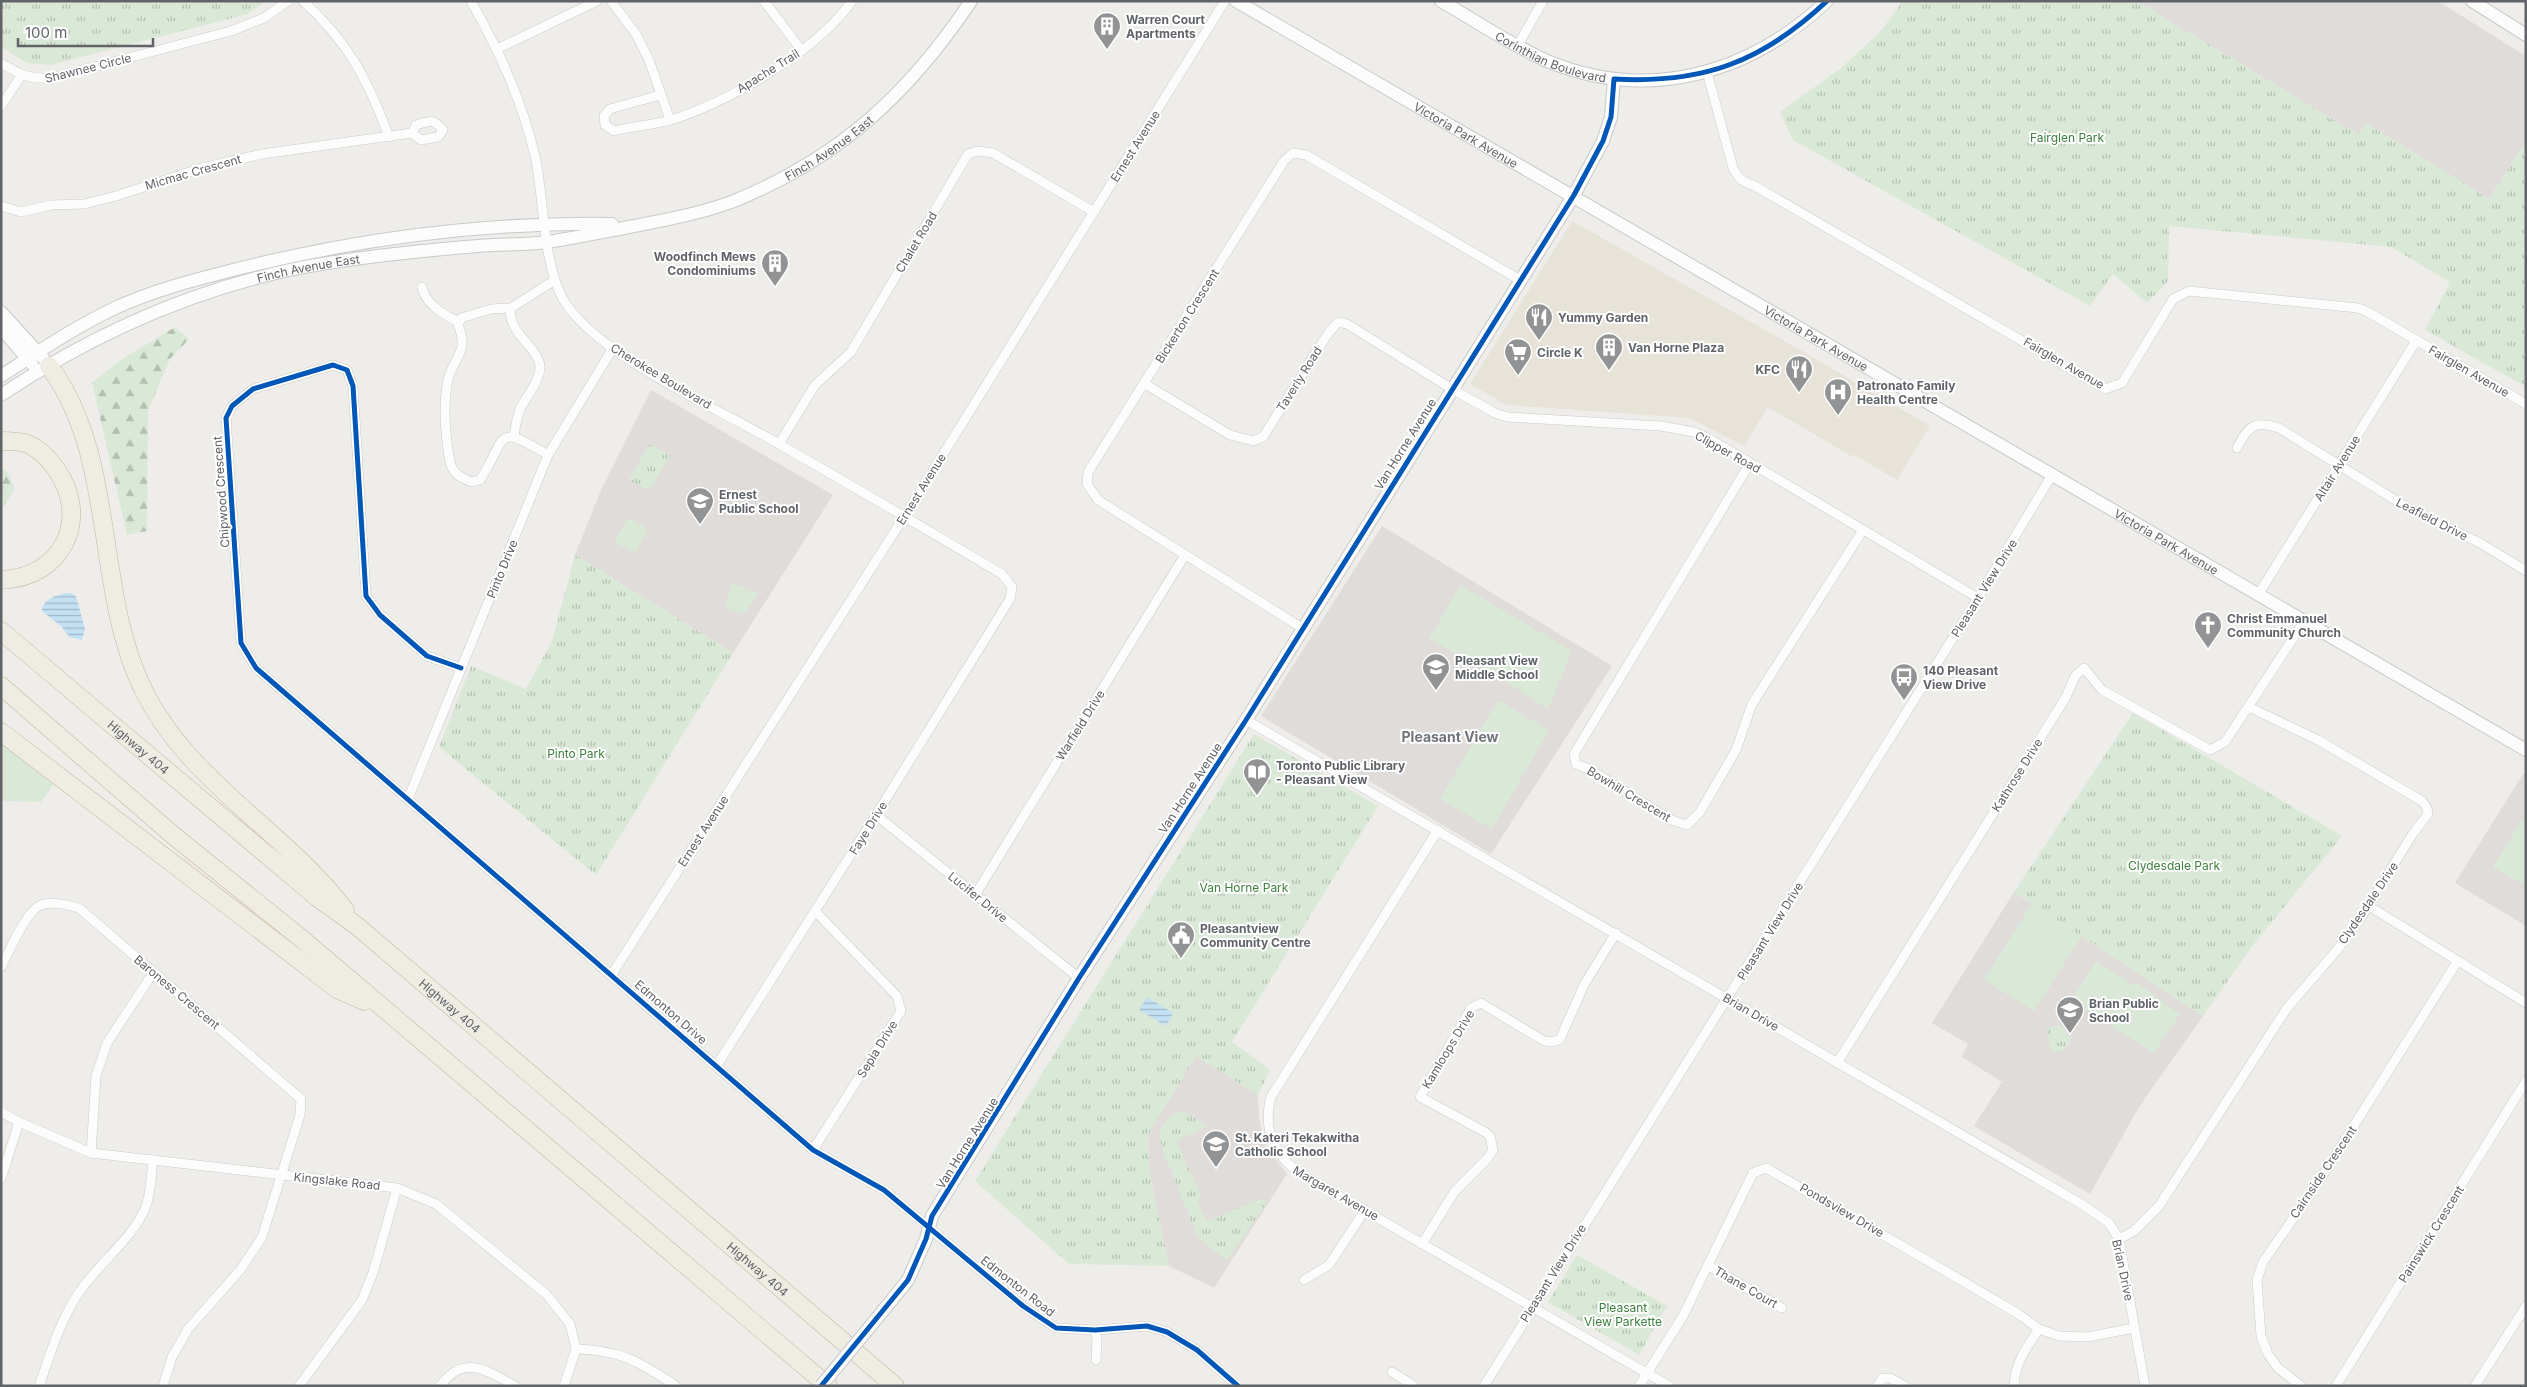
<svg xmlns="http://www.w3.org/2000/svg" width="2527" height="1387" font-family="Inter,sans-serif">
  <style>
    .commercial { fill: #e7e3d9 }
    .education { fill: #dfdcd9 }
    .green { fill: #dae9d7 }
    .forest { fill: url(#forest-firs) }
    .park { fill: url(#park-tufts) }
    .water { fill: url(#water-rules) }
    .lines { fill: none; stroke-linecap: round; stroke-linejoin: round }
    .street-casing { stroke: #cbcbca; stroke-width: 10 }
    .secondary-casing { stroke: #c9c9c9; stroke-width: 14 }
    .highway-casing { stroke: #c4b59a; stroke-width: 19 }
    .street { stroke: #fdfcfc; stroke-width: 9 }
    .secondary { stroke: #fdfcfc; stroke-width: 12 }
    .highway { stroke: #efece4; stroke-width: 18 }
    .secondary-bridge-casing { stroke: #c9c9c9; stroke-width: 14; stroke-linecap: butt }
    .secondary-bridge { stroke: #fdfcfc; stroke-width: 12 }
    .cycleway-casing { stroke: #fff; stroke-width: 8 }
    .cycleway { stroke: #0057b8; stroke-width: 5 }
    .labels { text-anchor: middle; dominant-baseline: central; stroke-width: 4; stroke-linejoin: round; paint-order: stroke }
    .poi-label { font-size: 12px; font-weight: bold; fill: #606367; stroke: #fff; text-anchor: start }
    .street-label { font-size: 12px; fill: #606367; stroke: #fff }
    .park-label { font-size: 12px; fill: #3e803f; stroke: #fff }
    .neighbourhood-label { font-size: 14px; font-weight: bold; fill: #717579; stroke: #fff }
  </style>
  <defs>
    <pattern id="forest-firs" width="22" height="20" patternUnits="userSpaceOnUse" patternTransform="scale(1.25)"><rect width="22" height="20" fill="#dae9d7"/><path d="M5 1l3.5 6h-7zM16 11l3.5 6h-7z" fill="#b4c0b2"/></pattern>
    <pattern id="park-tufts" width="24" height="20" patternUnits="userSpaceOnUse" patternTransform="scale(1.25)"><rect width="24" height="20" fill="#dae9d7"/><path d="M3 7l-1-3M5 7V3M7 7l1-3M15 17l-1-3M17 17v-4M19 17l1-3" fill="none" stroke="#b4c0b2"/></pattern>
    <pattern id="water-rules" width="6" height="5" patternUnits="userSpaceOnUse" patternTransform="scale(1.25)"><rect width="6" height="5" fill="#c4e0f3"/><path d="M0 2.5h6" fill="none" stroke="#a3b9c9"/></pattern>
  </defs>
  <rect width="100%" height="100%" fill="#efedea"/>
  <path class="commercial" d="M1572,221L1802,351L1930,426L1897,480L1855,455L1853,457L1768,407L1744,446L1689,418L1506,405L1470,384Z"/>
  <g class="education">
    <path d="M2136,1H2438L2526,56V142L2489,199L2366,123L2359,135Z"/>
    <path d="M651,390L833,495L733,653L575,555L601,490Z"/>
    <path d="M1382,526L1612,666L1491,854L1261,716Z"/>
    <path d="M2523,774L2526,775V926L2455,883Z"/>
    <path d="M2014,892L2203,1016L2139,1107L2090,1194L1974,1126L2002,1082L1962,1057L1968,1044L1932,1023Z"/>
    <path d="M1196,1056L1258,1095L1259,1118L1265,1145L1287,1174L1214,1288L1169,1266L1150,1176L1148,1134Z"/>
  </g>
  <g class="green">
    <path d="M628,518L648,529L636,553L614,542Z"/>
    <path d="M731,583L758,593L744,614L725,609Z"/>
    <path d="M1460,585L1572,651L1548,709L1494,674L1429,639Z"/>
    <path d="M1498,700L1549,730L1492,829L1440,799Z"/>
    <path d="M1,741L57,779L41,802L1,801Z"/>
    <path d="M2522,819L2526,821V886L2493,867Z"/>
    <path d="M2055,866L2106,898L2034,1011L1984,980Z"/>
    <path d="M2096,961L2135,986L2137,983L2180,1014L2154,1053L2071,1001Z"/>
  </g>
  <g class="forest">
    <path d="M175,327L189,339L170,359L148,410L147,531L127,535L92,383L119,361Z"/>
    <path d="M1,467L8,473L15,489L1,510Z"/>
  </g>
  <g class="park">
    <path d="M1,1H266L248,14L50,65L27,63L1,47Z"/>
    <path d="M1903,1H2136L2359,135L2366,123L2489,199L2526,142V387L2425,330L2450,282L2391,247L2169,226L2168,281L2147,303L2113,274L2090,306L1793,140L1780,112L1841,68L1880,32Z"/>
    <path d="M649,444L670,455L649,491L629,480Z"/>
    <path d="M575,555L733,653L596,875L439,747L471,666L526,689L552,641Z"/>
    <path d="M2133,713L2342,836L2253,945L2203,1016L2014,892Z"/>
    <path d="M1254,734L1378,806L1232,1042L1270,1070L1258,1095L1196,1056L1148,1134L1150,1176L1169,1266L1069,1264L975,1181Z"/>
    <path d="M2060,1025L2072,1038L2065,1051H2051L2046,1028Z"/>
    <path d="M1182,1111L1208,1126L1176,1141L1202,1197L1197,1200L1207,1221L1261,1199L1268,1201L1227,1260L1198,1238L1162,1149L1159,1131L1170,1116Z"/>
    <path d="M1577,1255L1667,1306L1639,1355L1548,1302Z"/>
  </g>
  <g class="water">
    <path d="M65,593H71L76,596L85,629L82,640L69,637L62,627L42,611C43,599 55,596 65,593Z"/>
    <path d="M1147,997L1173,1013L1166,1026L1139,1010Z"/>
  </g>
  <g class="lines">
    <g class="street-casing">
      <g id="street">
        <path d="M303,1C349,43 368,80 389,137"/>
        <path d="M471,1C499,51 522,100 535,156C544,196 543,265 563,299C596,355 713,406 770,439C848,483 925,529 1002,574L1012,587L1010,599L876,815L717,1065"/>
        <path d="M611,1L636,34L649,60L670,120"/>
        <path d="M764,1L802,51"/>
        <path d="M1518,45L1543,1"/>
        <path d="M497,49L597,1"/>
        <path d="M1,63C19,74 31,80 52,78L231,31L264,18L288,1"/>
        <path d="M1707,72L1733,168C1738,179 1743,182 1755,186L2105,389L2122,383L2173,299L2189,291L2358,308L2368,312L2526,404"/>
        <path d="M660,95L610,109L604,116L605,125L614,131C633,126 653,125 671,120C728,102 817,51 852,1"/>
        <path d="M1,106L21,76"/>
        <path d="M1,206L21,212L51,205L84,204L116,196L202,168L262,154L412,133L421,140L438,137L443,130C434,118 429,121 416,125L412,133"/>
        <path d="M422,287C424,302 444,316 458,321"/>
        <path d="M511,308C506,332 539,347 540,367C540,381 526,397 520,409C517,418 515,427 514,436"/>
        <path d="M1145,384L1230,435L1253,441L1263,437L1327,335L1338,322L1347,324L1452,389L1495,413L1507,417L1661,426L1694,432L1710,439L1978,598"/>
        <path d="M779,444L815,385L851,352L968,154L977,151L993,153L1094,212"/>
        <path d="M2237,448C2248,426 2254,420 2279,428L2413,511L2480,543L2526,571"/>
        <path d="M548,455C493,422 508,437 480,480L472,482C461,478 453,474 450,462C446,439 443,409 447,385C450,359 471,354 458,325L461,318L491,309L511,308L555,280"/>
        <path d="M1750,463L1574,754L1576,764L1591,770L1671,820L1687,825L1700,812L1736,750L1752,704L1863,530"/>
        <path d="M2258,595L2416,341"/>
        <path d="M1302,628L1098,500L1087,484L1088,472L1284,161L1293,153L1306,155L1520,280"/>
        <path d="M461,668L427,656L380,615L366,596L353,386L347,370L333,365L253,389L232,406L226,418L241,643L256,668L813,1150L884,1190L1023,1306L1056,1328L1095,1330L1147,1326L1167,1332L1197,1350L1238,1386"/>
        <path d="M1246,720L2083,1205L2109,1223L2119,1239L2145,1386"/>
        <path d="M408,799L548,455L613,348"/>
        <path d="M876,815L1079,978"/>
        <path d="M1438,830L1271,1097C1262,1130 1275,1157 1303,1175L1669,1386"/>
        <path d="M975,895L1185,555"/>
        <path d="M2369,906L2526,1003"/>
        <path d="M1,967C9,953 26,910 41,905C53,901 68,905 79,908L301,1099L300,1115L262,1237L241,1269L188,1329L172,1357L163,1386"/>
        <path d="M612,974L904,517L1225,1"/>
        <path d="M1837,1063L2066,697L2075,676L2084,668L2102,690L2210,750L2225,742L2305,620"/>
        <path d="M1,1112L19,1122L91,1153L397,1188L436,1204L547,1295L570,1324L576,1349L564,1386"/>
        <path d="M813,1150L901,1011L897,996L815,911"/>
        <path d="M91,1153L96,1076L107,1043L153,973"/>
        <path d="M1,1179L19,1122"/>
        <path d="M2119,1239L2134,1231L2159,1206L2287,1008L2337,950L2360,919L2412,835L2428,814L2427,808L2422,801L2318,740L2249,707"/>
        <path d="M1422,1244L1455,1191L1487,1159L1493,1150L1490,1136L1485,1132L1420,1097L1471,1008L1481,1003L1544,1041L1553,1042L1560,1039L1585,983L1616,933"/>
        <path d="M1709,1266L1782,1308"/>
        <path d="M1304,1280L1329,1265L1365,1210"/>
        <path d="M1095,1330L1097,1339L1096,1360"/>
        <path d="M576,1349C621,1350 640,1362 676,1386"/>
        <path d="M1392,1372L1414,1386"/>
        <path d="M39,1386C50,1355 60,1321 78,1294C97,1265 127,1244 143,1213C151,1197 151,1177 153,1160"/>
        <path d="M299,1386L362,1300L373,1273L397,1188"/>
        <path d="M440,1386C464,1353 487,1371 515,1386"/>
        <path d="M1484,1386L1973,606L2052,475"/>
        <path d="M1639,1386L1683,1316L1753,1173L1766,1168L1923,1258L2020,1315L2039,1329L2059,1336L2087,1337L2134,1328"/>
        <path d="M1877,1386L1883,1378H1890L1905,1386"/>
        <path d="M2014,1386C2015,1363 2026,1348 2039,1329"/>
        <path d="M2301,1386L2278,1368L2268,1354L2261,1336L2257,1280L2263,1262L2319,1181L2457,962"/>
        <path d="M2336,1386L2526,1081"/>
        <path d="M2475,1386L2526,1306"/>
      </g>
    </g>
    <g class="secondary-casing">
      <g id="secondary">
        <path id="s1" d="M1236,1L2526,750"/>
        <path id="s2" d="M1441,1C1476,21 1511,45 1547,61C1649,103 1749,74 1827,1"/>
        <path d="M2472,1L2526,35"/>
        <path d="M1,312L43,358"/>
        <path d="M1,328L32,364"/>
        <path d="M1,376C38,352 75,327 115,308C156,289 202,278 245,267C364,238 490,222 612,224"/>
        <path id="s3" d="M1,395C90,336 190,291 294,269C354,257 417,251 478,246C501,244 525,245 548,242C575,238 602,232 629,227C664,220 700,214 734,201C839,158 908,95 971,1"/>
        <path d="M873,1323L908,1280L926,1239L932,1216L1079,978L1246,720L1574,195L1603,141L1611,117L1614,79"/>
      </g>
    </g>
    <g class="highway-casing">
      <g id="highway">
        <path d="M49,366C117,457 94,586 142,687C186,780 284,830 345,910"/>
        <path d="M1,441C9,441 20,441 28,444C39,449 49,459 56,469C91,518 63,578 1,580"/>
        <path id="s4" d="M1,631L318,898L357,926L895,1386"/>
        <path d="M1,686L174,836L302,939L828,1386"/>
        <path d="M1,732L337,989L364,1001"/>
      </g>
    </g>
    <use href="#street" class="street"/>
    <use href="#secondary" class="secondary"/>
    <use href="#highway" class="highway"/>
    <g class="secondary-bridge-casing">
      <path id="secondary-bridge" d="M821,1386L873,1323"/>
    </g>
    <use href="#secondary-bridge" class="secondary-bridge"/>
    <g class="cycleway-casing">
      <g id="cycleway">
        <path d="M461,668L427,656L380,615L366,596L353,386L347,370L333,365L253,389L232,406L226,418L241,643L256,668L813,1150L884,1190L1023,1306L1056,1328L1095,1330L1147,1326L1167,1332L1197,1350L1238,1386"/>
        <path d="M821,1386L908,1280L926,1239L932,1216L1079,978L1246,720L1574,195L1603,141L1611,117L1614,79C1703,84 1762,62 1827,1"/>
      </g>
    </g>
    <use href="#cycleway" class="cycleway"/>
  </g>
  <defs>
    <g id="building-pin" transform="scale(1.4375)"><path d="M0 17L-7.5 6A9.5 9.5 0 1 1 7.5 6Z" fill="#929395" stroke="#fff"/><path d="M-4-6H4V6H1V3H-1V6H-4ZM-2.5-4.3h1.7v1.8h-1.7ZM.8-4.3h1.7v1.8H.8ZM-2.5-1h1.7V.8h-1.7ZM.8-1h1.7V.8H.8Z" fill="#fff"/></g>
    <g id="restaurant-pin" transform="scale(1.4375)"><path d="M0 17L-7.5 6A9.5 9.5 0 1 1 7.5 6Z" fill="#929395" stroke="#fff"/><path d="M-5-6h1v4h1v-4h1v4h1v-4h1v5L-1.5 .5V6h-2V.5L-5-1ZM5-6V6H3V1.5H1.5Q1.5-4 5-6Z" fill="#fff"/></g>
    <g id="supermarket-pin" transform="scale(1.4375)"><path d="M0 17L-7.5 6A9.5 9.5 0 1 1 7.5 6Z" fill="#929395" stroke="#fff"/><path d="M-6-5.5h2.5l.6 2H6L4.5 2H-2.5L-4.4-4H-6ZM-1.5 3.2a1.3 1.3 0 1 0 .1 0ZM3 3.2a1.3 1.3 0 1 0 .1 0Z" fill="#fff"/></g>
    <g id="hospital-pin" transform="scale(1.4375)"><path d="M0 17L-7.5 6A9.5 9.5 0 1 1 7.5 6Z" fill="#929395" stroke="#fff"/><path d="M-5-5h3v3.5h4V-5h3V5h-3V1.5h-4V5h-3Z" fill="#fff"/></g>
    <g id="school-pin" transform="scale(1.4375)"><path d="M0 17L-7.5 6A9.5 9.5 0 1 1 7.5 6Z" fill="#929395" stroke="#fff"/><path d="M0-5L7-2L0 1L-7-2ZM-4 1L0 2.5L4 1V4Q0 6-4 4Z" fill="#fff"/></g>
    <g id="church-pin" transform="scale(1.4375)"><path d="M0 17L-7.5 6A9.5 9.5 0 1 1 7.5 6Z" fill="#929395" stroke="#fff"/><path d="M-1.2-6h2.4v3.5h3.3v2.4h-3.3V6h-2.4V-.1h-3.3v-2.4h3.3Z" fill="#fff"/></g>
    <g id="bus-pin" transform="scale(1.4375)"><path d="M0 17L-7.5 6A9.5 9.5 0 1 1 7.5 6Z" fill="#929395" stroke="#fff"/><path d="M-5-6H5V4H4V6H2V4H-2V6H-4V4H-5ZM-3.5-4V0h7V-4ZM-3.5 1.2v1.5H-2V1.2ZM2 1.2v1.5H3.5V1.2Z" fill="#fff"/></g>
    <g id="library-pin" transform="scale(1.4375)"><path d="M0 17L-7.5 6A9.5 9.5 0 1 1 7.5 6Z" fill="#929395" stroke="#fff"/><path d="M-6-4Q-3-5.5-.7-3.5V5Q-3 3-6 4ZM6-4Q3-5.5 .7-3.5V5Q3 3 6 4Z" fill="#fff"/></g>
    <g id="civic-pin" transform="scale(1.4375)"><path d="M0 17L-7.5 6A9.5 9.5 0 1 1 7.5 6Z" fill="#929395" stroke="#fff"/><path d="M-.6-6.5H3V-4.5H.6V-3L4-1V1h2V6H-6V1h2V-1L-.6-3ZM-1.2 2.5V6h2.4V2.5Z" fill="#fff"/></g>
  </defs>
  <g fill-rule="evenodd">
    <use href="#building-pin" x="1107" y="26"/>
    <use href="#building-pin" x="775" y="263"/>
    <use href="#restaurant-pin" x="1539" y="317"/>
    <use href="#building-pin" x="1609" y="347"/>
    <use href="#supermarket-pin" x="1518" y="352"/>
    <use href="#restaurant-pin" x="1799" y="369"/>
    <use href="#hospital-pin" x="1838" y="392"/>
    <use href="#school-pin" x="700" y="501"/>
    <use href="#church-pin" x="2208" y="625"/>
    <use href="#school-pin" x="1436" y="667"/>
    <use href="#bus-pin" x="1904" y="677"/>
    <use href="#library-pin" x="1257" y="772"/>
    <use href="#civic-pin" x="1181" y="935"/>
    <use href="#school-pin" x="2070" y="1010"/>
    <use href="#school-pin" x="1216" y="1144"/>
  </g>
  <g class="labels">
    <g class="poi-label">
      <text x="1126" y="19">Warren Court<tspan x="1126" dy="14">Apartments</tspan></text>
      <text x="756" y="256" text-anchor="end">Woodfinch Mews<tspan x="756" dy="14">Condominiums</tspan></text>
      <text x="1558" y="317">Yummy Garden</text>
      <text x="1628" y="347">Van Horne Plaza</text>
      <text x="1537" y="352">Circle K</text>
      <text x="1780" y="369" text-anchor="end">KFC</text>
      <text x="1857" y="385">Patronato Family<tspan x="1857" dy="14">Health Centre</tspan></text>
      <text x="719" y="494">Ernest<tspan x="719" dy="14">Public School</tspan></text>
      <text x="2227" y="618">Christ Emmanuel<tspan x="2227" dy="14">Community Church</tspan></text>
      <text x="1455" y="660">Pleasant View<tspan x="1455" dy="14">Middle School</tspan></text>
      <text x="1923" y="670">140 Pleasant<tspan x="1923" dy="14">View Drive</tspan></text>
      <text x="1276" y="765">Toronto Public Library<tspan x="1276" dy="14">- Pleasant View</tspan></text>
      <text x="1200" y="928">Pleasantview<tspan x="1200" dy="14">Community Centre</tspan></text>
      <text x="2089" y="1003">Brian Public<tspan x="2089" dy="14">School</tspan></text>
      <text x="1235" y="1137">St. Kateri Tekakwitha<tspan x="1235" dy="14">Catholic School</tspan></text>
    </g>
    <g class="street-label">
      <text stroke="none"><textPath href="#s2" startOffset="124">Corinthian Boulevard</textPath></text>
      <text transform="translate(88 68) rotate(-14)">Shawnee Circle</text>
      <text transform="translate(768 71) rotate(-32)">Apache Trail</text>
      <text stroke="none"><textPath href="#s1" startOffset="266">Victoria Park Avenue</textPath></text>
      <text transform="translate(1135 146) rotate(-58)">Ernest Avenue</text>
      <text stroke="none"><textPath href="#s3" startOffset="876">Finch Avenue East</textPath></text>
      <text transform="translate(193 172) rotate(-16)">Micmac Crescent</text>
      <text transform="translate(916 242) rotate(-59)">Chalet Road</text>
      <text stroke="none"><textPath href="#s3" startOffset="335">Finch Avenue East</textPath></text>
      <text transform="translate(1187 316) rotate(-58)">Bickerton Crescent</text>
      <text stroke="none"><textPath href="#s1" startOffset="671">Victoria Park Avenue</textPath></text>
      <text transform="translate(2064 363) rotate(30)">Fairglen Avenue</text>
      <text transform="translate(2469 371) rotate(30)">Fairglen Avenue</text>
      <text transform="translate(661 376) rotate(31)">Cherokee Boulevard</text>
      <text transform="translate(1299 379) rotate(-58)">Taverly Road</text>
      <text transform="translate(1405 444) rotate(-58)">Van Horne Avenue</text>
      <text transform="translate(1728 452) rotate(29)">Clipper Road</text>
      <text transform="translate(2337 468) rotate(-58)">Altair Avenue</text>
      <text transform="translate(921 489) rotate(-58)">Ernest Avenue</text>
      <text transform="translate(221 492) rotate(-94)">Chipwood Crescent</text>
      <text transform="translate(2432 519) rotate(27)">Leafield Drive</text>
      <text stroke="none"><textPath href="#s1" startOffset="1076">Victoria Park Avenue</textPath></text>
      <text transform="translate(502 569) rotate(-68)">Pinto Drive</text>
      <text transform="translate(1984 588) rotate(-58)">Pleasant View Drive</text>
      <text transform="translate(1080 725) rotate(-58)">Warfield Drive</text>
      <text stroke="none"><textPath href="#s4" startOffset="180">Highway 404</textPath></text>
      <text transform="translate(2017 775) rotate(-58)">Kathrose Drive</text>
      <text transform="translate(1190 788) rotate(-57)">Van Horne Avenue</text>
      <text transform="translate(1629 794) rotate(31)">Bowhill Crescent</text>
      <text transform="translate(868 828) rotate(-58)">Faye Drive</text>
      <text transform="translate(703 831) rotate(-57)">Ernest Avenue</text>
      <text transform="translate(978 897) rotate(39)">Lucifer Drive</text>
      <text transform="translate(2368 903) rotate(-56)">Clydesdale Drive</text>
      <text transform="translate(1770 931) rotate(-58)">Pleasant View Drive</text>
      <text transform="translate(177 992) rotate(40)">Baroness Crescent</text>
      <text stroke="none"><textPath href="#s4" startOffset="585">Highway 404</textPath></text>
      <text transform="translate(671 1012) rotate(41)">Edmonton Drive</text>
      <text transform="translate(1751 1012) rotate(30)">Brian Drive</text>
      <text transform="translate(877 1049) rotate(-58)">Sepia Drive</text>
      <text transform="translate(1448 1049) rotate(-59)">Kamloops Drive</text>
      <text transform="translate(967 1143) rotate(-58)">Van Horne Avenue</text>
      <text transform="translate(2323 1172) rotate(-56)">Cairnside Crescent</text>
      <text transform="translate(337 1181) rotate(6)">Kingslake Road</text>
      <text transform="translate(1336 1193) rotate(30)">Margaret Avenue</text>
      <text transform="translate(1842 1210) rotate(30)">Pondsview Drive</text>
      <text transform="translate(2431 1234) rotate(-58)">Painswick Crescent</text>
      <text stroke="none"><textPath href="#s4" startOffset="990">Highway 404</textPath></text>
      <text transform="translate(2123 1270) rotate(78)">Brian Drive</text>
      <text transform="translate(1553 1273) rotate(-58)">Pleasant View Drive</text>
      <text transform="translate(1018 1286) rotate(38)">Edmonton Road</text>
      <text transform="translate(1746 1287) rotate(30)">Thane Court</text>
    </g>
    <g class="park-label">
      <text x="2067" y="137">Fairglen Park</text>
      <text x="576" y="753">Pinto Park</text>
      <text x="2174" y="865">Clydesdale Park</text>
      <text x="1244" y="887">Van Horne Park</text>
      <text x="1623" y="1307">Pleasant<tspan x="1623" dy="14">View Parkette</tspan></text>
    </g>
    <g class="neighbourhood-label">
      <text x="1450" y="736">Pleasant View</text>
    </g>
  </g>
  <rect width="2527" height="1387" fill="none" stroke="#606367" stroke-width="5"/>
  <path d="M18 38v8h135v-8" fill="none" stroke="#606367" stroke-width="2.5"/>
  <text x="25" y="38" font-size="15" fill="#606367" stroke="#ffffff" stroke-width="4" paint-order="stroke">100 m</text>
</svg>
